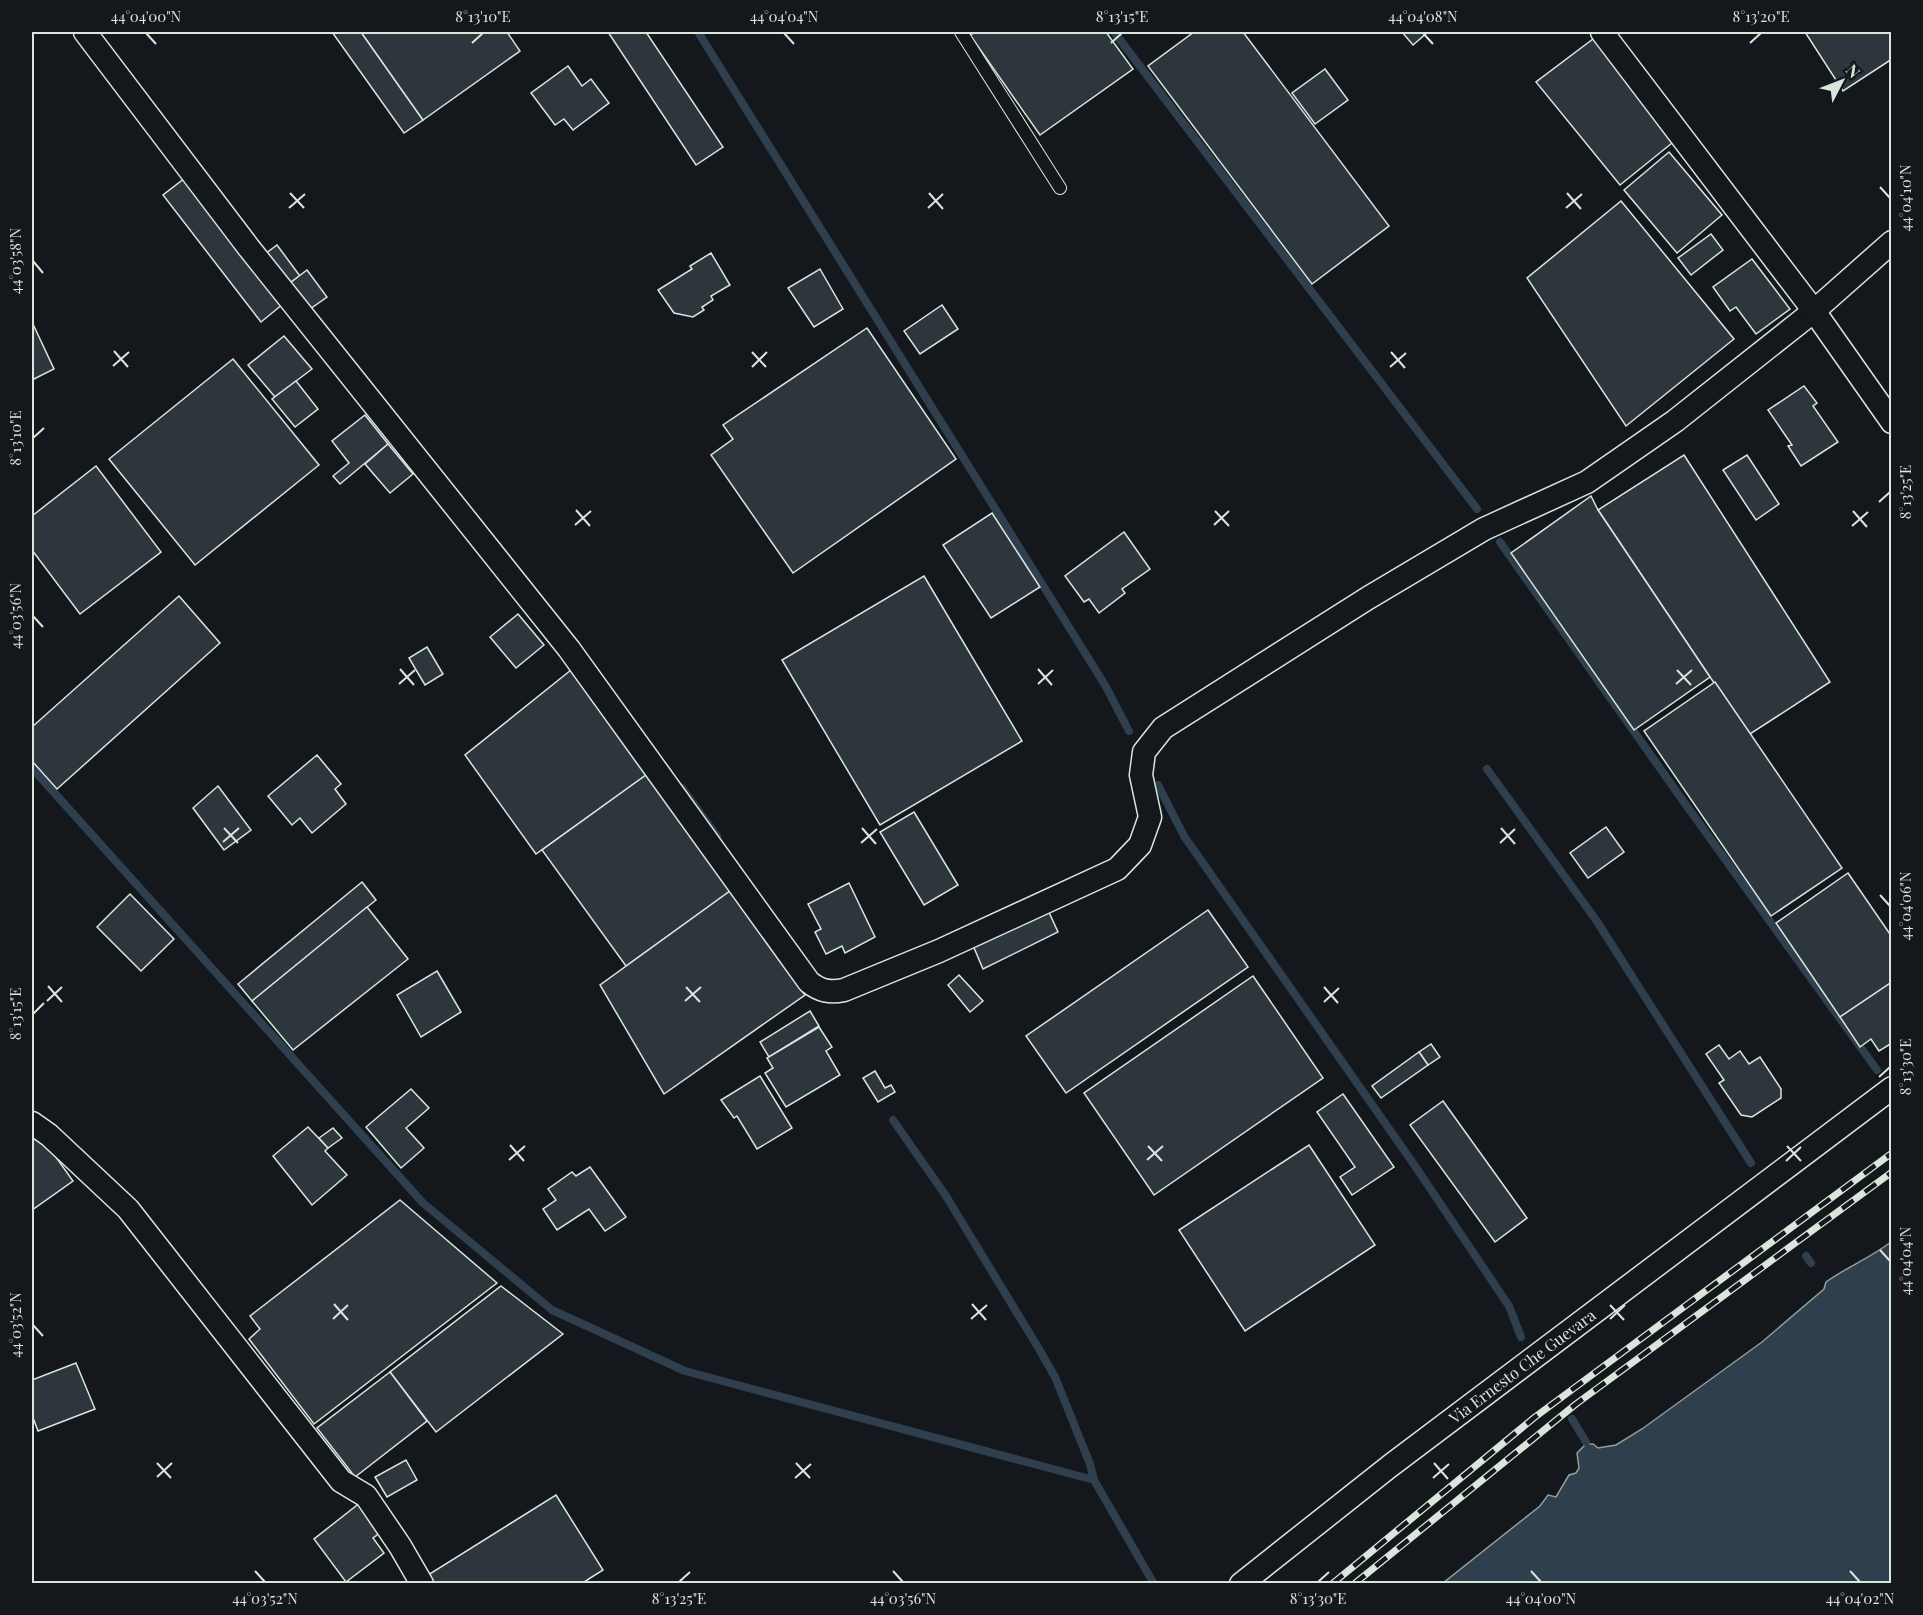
<svg xmlns="http://www.w3.org/2000/svg" width="1923" height="1615" font-family="'Playfair Display',serif">
  <style>
    .water { fill: #2f3f4d; stroke: #939e99; stroke-width: 1.5 }
    .lines { fill: none; stroke-linecap: round; stroke-linejoin: round }
    .stream { stroke: #2f3f4d; stroke-width: 8 }
    .building { fill: #2c363c; stroke: #d8e6dc; stroke-width: 1.5 }
    .service-casing { stroke: #d8e6dc; stroke-width: 14 }
    .minor-casing { stroke: #d8e6dc; stroke-width: 25 }
    .service { stroke: #14181c; stroke-width: 12 }
    .minor { stroke: #14181c; stroke-width: 22 }
    .rail-casing { stroke: #d8e6dc; stroke-width: 7 }
    .rail { stroke: #14181c; stroke-width: 4.5; stroke-dasharray: 14; stroke-linecap: butt }
    .ticks { fill: none; stroke: #d8e6dc; stroke-width: 2 }
    .labels { text-anchor: middle; dominant-baseline: central; stroke-width: 4.5; stroke-linejoin: round; paint-order: stroke }
    .street-label { font-size: 16px; fill: #d8e6dc; stroke: #14181c }
    .neatline { fill: none; stroke: #d8e6dc; stroke-width: 2 }
    .ticks-label { font-size: 15px; text-anchor: middle; fill: #d8e6dc }
  </style>
  <rect width="100%" height="100%" fill="#14181c"/>
  <path class="water" d="M1891,1242V1583H1443L1540,1506L1548,1495L1556,1497L1569,1475L1576,1473L1579,1468L1577,1453L1586,1444H1593L1598,1448L1616,1445L1642,1429L1762,1342L1824,1289L1826,1282C1847,1267 1870,1258 1891,1242Z"/>
  <g class="lines">
    <g class="stream">
      <path d="M698,32L1105,685L1129,731"/>
      <path d="M1114,32L1477,509"/>
      <path d="M1500,542L1681,798L1877,1070"/>
      <path d="M32,768L423,1203L552,1310L685,1371L1094,1480"/>
      <path d="M1487,769L1596,920L1751,1163"/>
      <path d="M1158,785L1184,836L1413,1163L1509,1306L1521,1337"/>
      <path d="M682,788L717,836"/>
      <path d="M893,1120L946,1196L1039,1349L1055,1377L1090,1464L1094,1480L1154,1584"/>
      <path d="M1806,1256L1811,1263"/>
      <path d="M1572,1419L1586,1442"/>
    </g>
  </g>
  <g class="building">
    <path d="M332,32H361L423,120L404,133Z"/>
    <path d="M361,32H507L520,51L423,120Z"/>
    <path d="M608,32H646L723,147L696,165Z"/>
    <path d="M975,32H1106L1133,69L1040,135L970,35Z"/>
    <path d="M1194,32H1243L1389,226L1312,284L1148,66Z"/>
    <path d="M1402,32H1428L1413,45Z"/>
    <path d="M1805,32H1892V59L1843,91Z"/>
    <path d="M1597,36L1677,139L1620,185L1536,82Z"/>
    <path d="M568,66L582,86L591,79L609,103L573,130L564,119L555,125L531,93Z"/>
    <path d="M1325,69L1348,100L1315,124L1292,93Z"/>
    <path d="M1669,152L1722,215L1677,253L1624,190Z"/>
    <path d="M185,178L283,304L261,322L163,195Z"/>
    <path d="M1621,201L1734,339L1626,426L1527,278Z"/>
    <path d="M1711,234L1723,250L1691,275L1678,258Z"/>
    <path d="M277,245L300,276L284,287L261,257Z"/>
    <path d="M711,253L730,285L711,296L713,300L702,307L704,310L693,317L674,313L658,290L692,269L690,266Z"/>
    <path d="M1752,259L1790,309L1756,334L1736,307L1730,311L1713,287Z"/>
    <path d="M820,269L843,309L814,327L788,288Z"/>
    <path d="M307,270L327,297L310,309L290,283Z"/>
    <path d="M942,305L958,329L920,354L904,331Z"/>
    <path d="M32,322L54,369L32,380Z"/>
    <path d="M867,328L956,459L793,573L711,455L733,439L723,425Z"/>
    <path d="M284,336L312,369L275,397L248,365Z"/>
    <path d="M233,359L319,465L195,565L109,459Z"/>
    <path d="M296,381L318,409L295,427L272,399Z"/>
    <path d="M1804,386L1817,403L1813,406L1838,442L1801,466L1788,446L1792,445L1768,410Z"/>
    <path d="M365,415L388,444L340,484L333,476L349,463L332,441Z"/>
    <path d="M388,444L413,474L390,493L365,464Z"/>
    <path d="M1684,455L1830,682L1750,734L1710,677L1598,510Z"/>
    <path d="M1747,455L1779,504L1756,520L1723,470Z"/>
    <path d="M96,466L161,552L80,614L32,550V516Z"/>
    <path d="M1591,496L1598,510L1710,677L1634,730L1511,553Z"/>
    <path d="M992,513L1040,587L991,618L943,545Z"/>
    <path d="M1124,532L1150,569L1122,589L1125,593L1099,613L1089,599L1084,602L1065,576Z"/>
    <path d="M924,576L1022,741L880,825L782,660Z"/>
    <path d="M179,596L220,643L57,789L32,761V727Z"/>
    <path d="M518,614L544,645L516,668L490,637Z"/>
    <path d="M427,647L443,674L425,685L409,658Z"/>
    <path d="M571,670L646,775L536,854L465,755Z"/>
    <path d="M1715,682L1842,868L1771,916L1644,731Z"/>
    <path d="M317,755L341,784L335,789L346,804L312,833L300,818L292,825L268,796Z"/>
    <path d="M646,775L730,891L626,966L542,850Z"/>
    <path d="M218,786L251,830L224,850L193,808Z"/>
    <path d="M914,812L958,885L924,905L880,832Z"/>
    <path d="M1606,827L1624,852L1588,878L1570,853Z"/>
    <path d="M1848,873L1892,937V982L1840,1017L1776,923Z"/>
    <path d="M362,882L376,900L252,1001L238,984Z"/>
    <path d="M849,883L875,937L845,953L842,946L826,954L815,932L821,929L808,904Z"/>
    <path d="M730,891L805,995L664,1094L600,985Z"/>
    <path d="M130,894L174,939L141,971L97,927Z"/>
    <path d="M367,907L408,959L293,1050L252,1001Z"/>
    <path d="M1047,908L1058,932L983,969L972,943Z"/>
    <path d="M1208,910L1248,967L1066,1093L1026,1036Z"/>
    <path d="M437,971L461,1012L421,1037L397,995Z"/>
    <path d="M959,975L983,1001L970,1012L948,985Z"/>
    <path d="M1253,976L1323,1078L1154,1195L1084,1093Z"/>
    <path d="M1892,982V1043L1879,1051L1871,1039L1860,1047L1840,1017Z"/>
    <path d="M810,1011L819,1026L769,1057L760,1042Z"/>
    <path d="M819,1027L832,1047L826,1051L840,1075L786,1107L765,1073L773,1068L767,1058Z"/>
    <path d="M1431,1044L1440,1057L1428,1065L1419,1052Z"/>
    <path d="M1719,1045L1729,1059L1740,1051L1749,1064L1760,1057L1781,1089V1098L1752,1117L1741,1115L1719,1083L1724,1080L1706,1054Z"/>
    <path d="M1419,1052L1428,1065L1381,1098L1372,1086Z"/>
    <path d="M875,1071L885,1088L891,1085L895,1092L878,1102L863,1078Z"/>
    <path d="M760,1076L792,1128L757,1149L737,1116L734,1118L721,1100Z"/>
    <path d="M411,1089L429,1108L406,1128L424,1148L401,1168L366,1127Z"/>
    <path d="M1343,1094L1394,1167L1352,1195L1340,1177L1355,1167L1317,1112Z"/>
    <path d="M1443,1101L1527,1218L1495,1242L1410,1125Z"/>
    <path d="M308,1127L328,1148L325,1151L347,1175L312,1205L273,1156Z"/>
    <path d="M333,1128L342,1138L328,1148L319,1138Z"/>
    <path d="M32,1132L46,1143L73,1181L32,1210Z"/>
    <path d="M1309,1145L1375,1245L1245,1331L1179,1230Z"/>
    <path d="M590,1167L626,1217L605,1231L589,1209L557,1230L543,1209L556,1200L548,1189L572,1172L576,1176Z"/>
    <path d="M400,1200L497,1283L314,1424L249,1339L260,1329L250,1316Z"/>
    <path d="M501,1286L563,1334L436,1432L390,1372Z"/>
    <path d="M76,1363L95,1409L38,1431L32,1415V1380Z"/>
    <path d="M390,1372L427,1421L355,1477L317,1428Z"/>
    <path d="M406,1460L417,1480L387,1497L375,1477Z"/>
    <path d="M556,1495L603,1570L581,1584H433L428,1575Z"/>
    <path d="M361,1502L384,1530L373,1538L384,1553L346,1582L314,1539Z"/>
  </g>
  <g class="lines">
    <g class="service-casing">
      <path id="service" d="M961,32L1060,188"/>
    </g>
    <g class="minor-casing">
      <g id="minor">
        <path d="M85,32L249,248L569,649L809,982C820,991 830,993 844,990L939,951L1117,869L1140,845L1150,817L1141,775L1144,752L1163,728L1368,598L1484,529L1587,482L1675,421L1814,311L1892,242"/>
        <path d="M1602,32L1814,311L1892,422"/>
        <path d="M32,1123L49,1135L128,1209L341,1481L366,1496L400,1546L422,1584"/>
        <path d="M1241,1584L1390,1466L1892,1088"/>
      </g>
    </g>
    <use href="#service" class="service"/>
    <use href="#minor" class="minor"/>
    <g class="rail-casing">
      <g id="rail">
        <path d="M1332,1584L1535,1417L1892,1153"/>
        <path d="M1354,1584L1576,1404L1892,1172"/>
      </g>
    </g>
    <use href="#rail" class="rail"/>
  </g>
  <path class="ticks" d="M146,33L156,44M784,33L794,44M1423,33L1433,44M472,43L483,33M1111,43L1122,33M1750,43L1761,33M1880,187L1890,198M290,193L304,208M929,193L943,209M1567,193L1581,209M289,208L305,194M928,208L943,194M1566,208L1582,194M33,261L43,273M114,351L128,367M752,352L766,367M1391,352L1405,368M113,366L129,352M752,367L767,352M1390,367L1406,353M33,438L44,428M1879,502L1890,492M576,510L590,526M1215,511L1229,526M1853,511L1867,527M575,525L591,511M1214,525L1229,511M1852,526L1868,512M33,616L43,627M400,669L414,685M1038,669L1052,685M1677,670L1691,685M399,684L415,670M1038,684L1053,670M1676,684L1692,670M224,828L238,843M862,828L876,844M1501,828L1515,844M223,842L239,828M861,843L877,829M1500,843L1515,829M1880,895L1890,906M48,986L62,1002M686,987L700,1002M1324,987L1338,1003M47,1001L62,987M685,1001L701,987M1324,1002L1339,988M33,1014L44,1003M1879,1077L1890,1067M510,1145L524,1161M1148,1146L1162,1161M1787,1146L1801,1161M509,1160L525,1146M1147,1160L1163,1146M1786,1161L1801,1147M1880,1250L1890,1261M334,1304L348,1320M972,1304L986,1320M1610,1305L1624,1320M333,1319L348,1305M971,1319L987,1305M1610,1319L1625,1305M33,1325L43,1336M157,1463L171,1478M796,1463L810,1478M1434,1463L1448,1479M157,1477L172,1463M795,1478L811,1464M1433,1478L1449,1464M255,1571L265,1582M893,1571L903,1582M1531,1571L1541,1582M1850,1571L1860,1582M679,1582L690,1572M1318,1582L1329,1572"/>
  <g class="labels">
    <g class="street-label">
      <text transform="translate(1522 1366) rotate(-37)">Via Ernesto Che Guevara</text>
    </g>
  </g>
  <rect width="1923" height="1615" fill="none" stroke="#14181c" stroke-width="66"/>
  <g transform="translate(1842 81) rotate(48)" stroke="#14181c" stroke-width="4.5" paint-order="stroke">
  <path d="M0-4.5L10 22L0 15L-10 22Z" fill="#d8e6dc"/>
  <text y="-9" font-size="16" font-weight="bold" text-anchor="middle" fill="#d8e6dc">N</text>
  </g>
  <rect x="33" y="33" width="1857" height="1549" class="neatline"/>
  <g class="ticks-label">
    <text x="146" y="22">44°04'00"N</text>
    <text x="483" y="22">8°13'10"E</text>
    <text x="784" y="22">44°04'04"N</text>
    <text x="1122" y="22">8°13'15"E</text>
    <text x="1423" y="22">44°04'08"N</text>
    <text x="1761" y="22">8°13'20"E</text>
    <text transform="translate(1906 198) rotate(-90)" y="5">44°04'10"N</text>
    <text transform="translate(16 261) rotate(-90)" y="5">44°03'58"N</text>
    <text transform="translate(16 438) rotate(-90)" y="5">8°13'10"E</text>
    <text transform="translate(1906 492) rotate(-90)" y="5">8°13'25"E</text>
    <text transform="translate(16 616) rotate(-90)" y="5">44°03'56"N</text>
    <text transform="translate(1906 906) rotate(-90)" y="5">44°04'06"N</text>
    <text transform="translate(16 1014) rotate(-90)" y="5">8°13'15"E</text>
    <text transform="translate(1906 1067) rotate(-90)" y="5">8°13'30"E</text>
    <text transform="translate(1906 1261) rotate(-90)" y="5">44°04'04"N</text>
    <text transform="translate(16 1325) rotate(-90)" y="5">44°03'52"N</text>
    <text x="265" y="1604">44°03'52"N</text>
    <text x="679" y="1604">8°13'25"E</text>
    <text x="903" y="1604">44°03'56"N</text>
    <text x="1318" y="1604">8°13'30"E</text>
    <text x="1541" y="1604">44°04'00"N</text>
    <text x="1860" y="1604">44°04'02"N</text>
  </g>
</svg>
